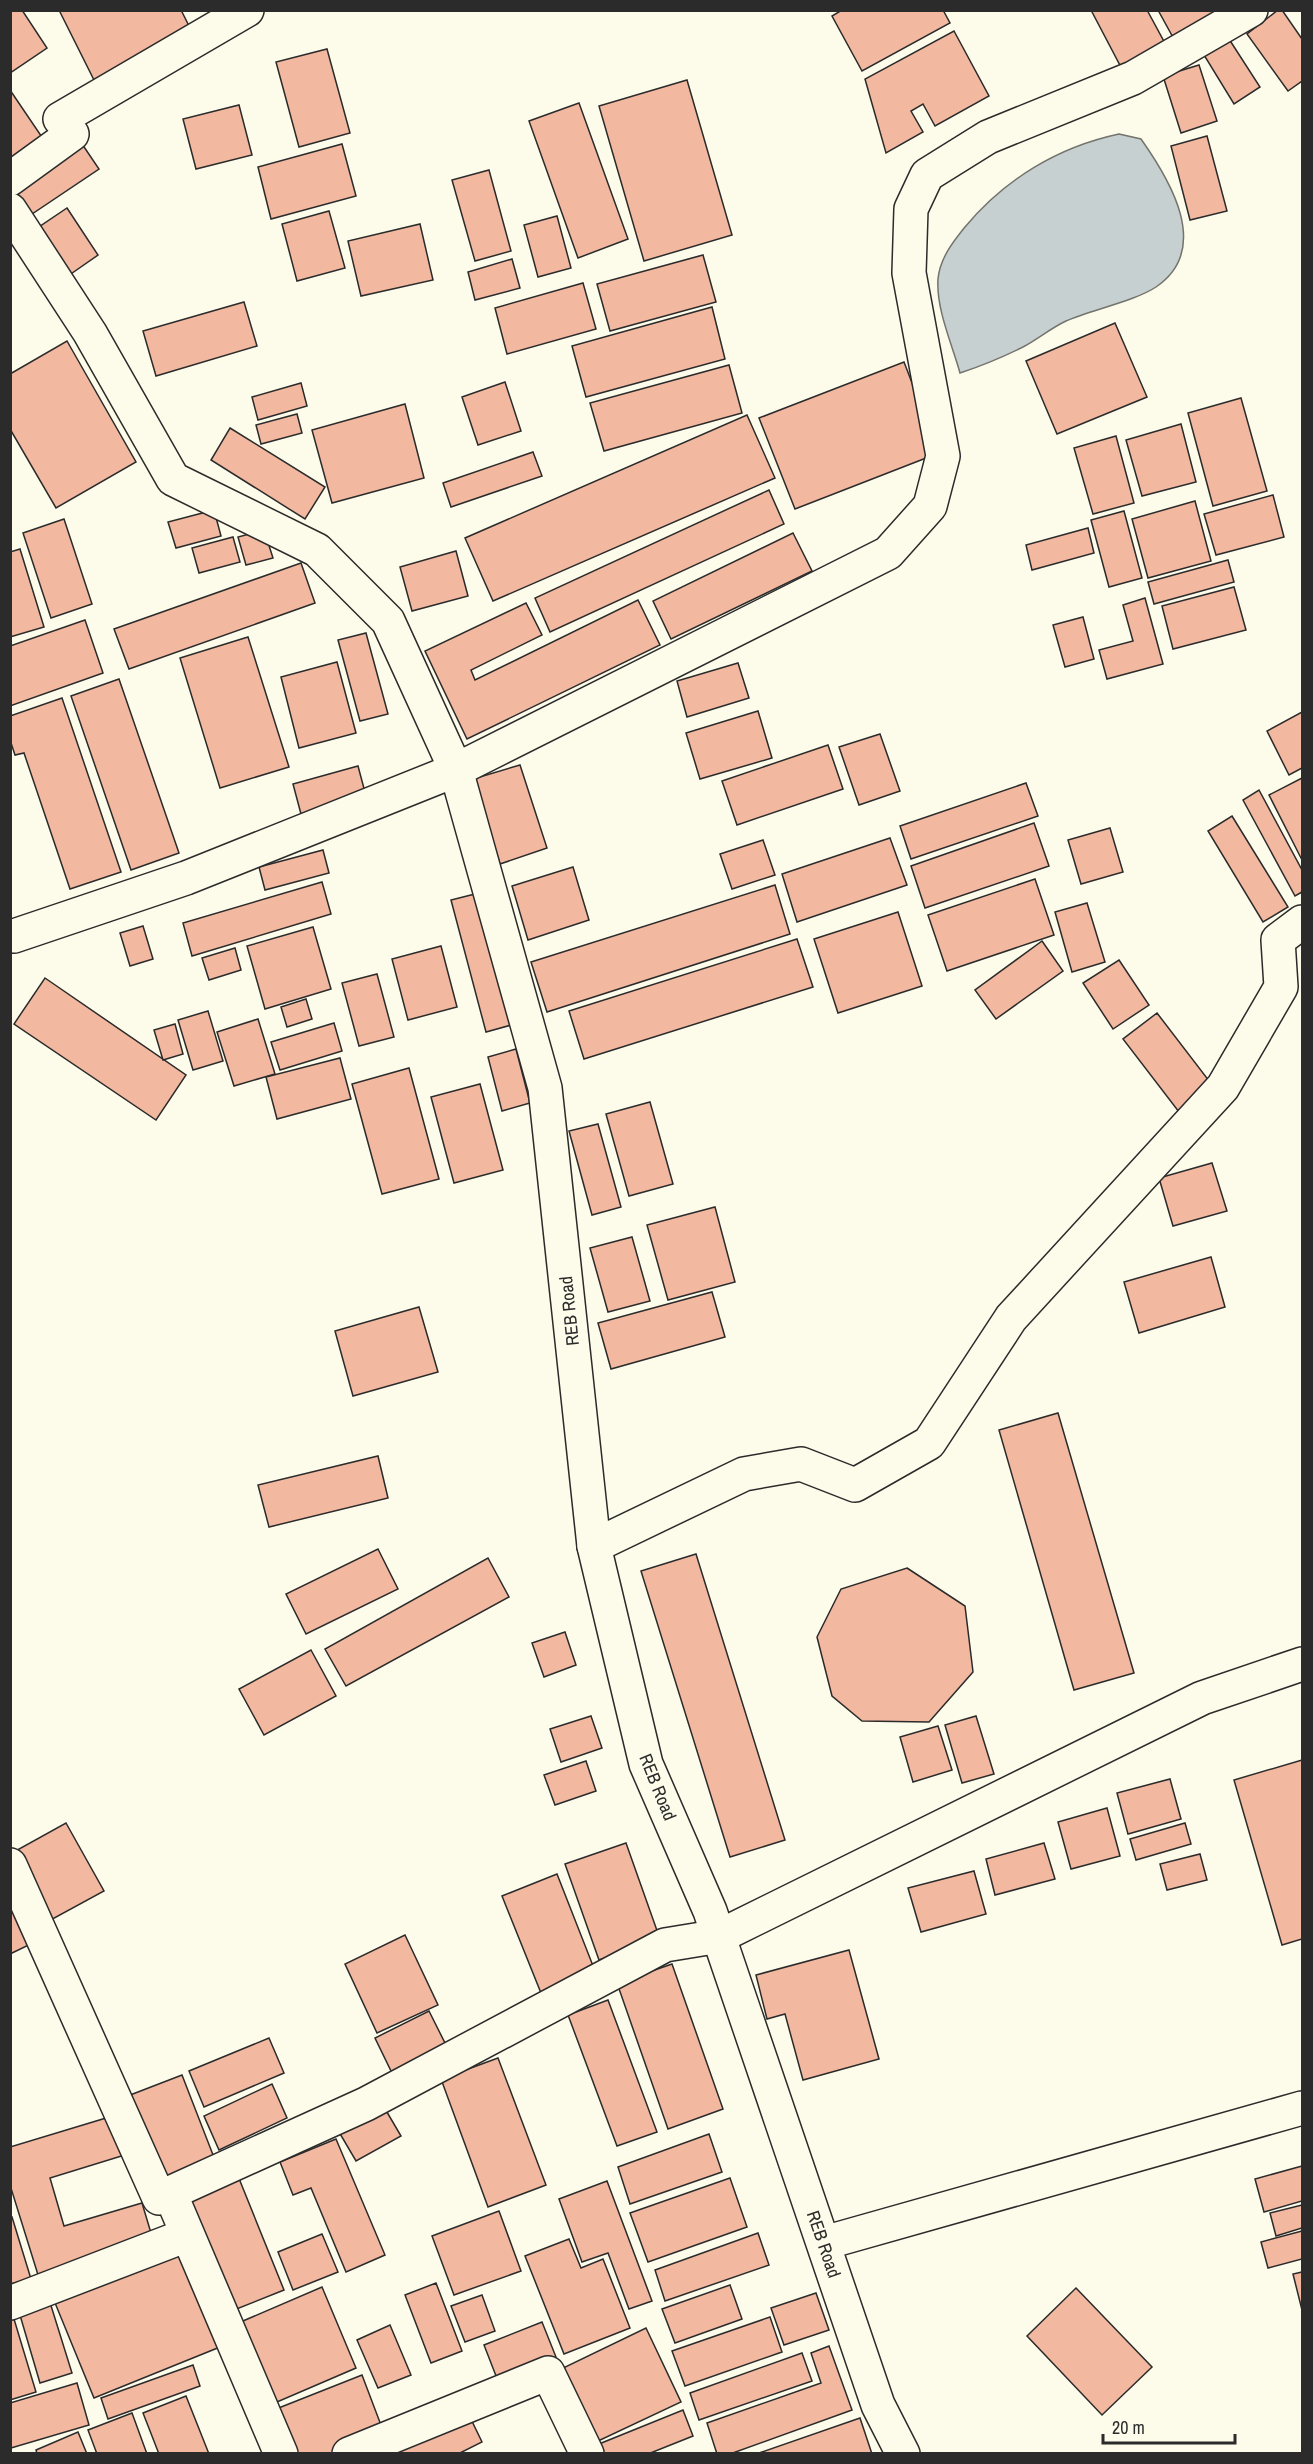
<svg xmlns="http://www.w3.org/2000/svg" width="1313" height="2464" font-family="'Archivo Narrow',sans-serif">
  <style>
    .water { fill: #c7d0d0; stroke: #74746e; stroke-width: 1.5 }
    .building { fill: #f2b8a0; stroke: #2b2b2b; stroke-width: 1.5 }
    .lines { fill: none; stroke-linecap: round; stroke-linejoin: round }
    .minor-casing { stroke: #2b2b2b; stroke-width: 36 }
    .minor { stroke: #fdfbea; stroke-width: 33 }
    .labels { text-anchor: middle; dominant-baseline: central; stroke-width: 4.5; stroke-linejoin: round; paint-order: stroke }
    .street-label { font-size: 18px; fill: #2b2b2b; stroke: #fdfbea }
  </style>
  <rect width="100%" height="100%" fill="#fdfbea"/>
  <path class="water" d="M1119,134L1141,139C1170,180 1212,249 1156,287C1135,301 1091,310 1066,321C1051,328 1038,339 1023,347C1003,357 981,366 960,373C952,344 936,309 938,279C940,258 953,242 965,227C1005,179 1058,147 1119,134Z"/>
  <g class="building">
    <path d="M13,10H22L47,48L10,73V12Z"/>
    <path d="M59,10H181L191,30L94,80Z"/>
    <path d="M842,10H943L950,23L862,71L832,16Z"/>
    <path d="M1091,10H1147L1167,47L1123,71Z"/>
    <path d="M1158,10H1230L1175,41Z"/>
    <path d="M1278,10H1282L1302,39V81L1288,91L1247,34Z"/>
    <path d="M954,31L989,96L935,126L923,104L911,111L923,132L886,153L865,79Z"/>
    <path d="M1229,39L1260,87L1234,104L1204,55Z"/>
    <path d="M327,49L350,133L299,147L276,62Z"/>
    <path d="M1199,65L1217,121L1181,133L1163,76Z"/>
    <path d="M687,80L732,235L644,261L599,106Z"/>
    <path d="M10,90L48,146L10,171Z"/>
    <path d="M579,103L628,239L578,258L529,121Z"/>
    <path d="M239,105L252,155L196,169L183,119Z"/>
    <path d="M1207,136L1227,211L1190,220L1171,146Z"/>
    <path d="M78,138L99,169L32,214L11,184Z"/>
    <path d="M342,144L356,196L271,219L258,167Z"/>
    <path d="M489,170L511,251L475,261L452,180Z"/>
    <path d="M67,208L98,255L65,278L33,231Z"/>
    <path d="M329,211L345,268L297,281L282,224Z"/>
    <path d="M557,216L571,268L538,277L524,225Z"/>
    <path d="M420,224L433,280L361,296L348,241Z"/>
    <path d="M703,255L716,302L610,331L597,284Z"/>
    <path d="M512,259L520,288L475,300L468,272Z"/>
    <path d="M583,283L596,329L507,354L495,308Z"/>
    <path d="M244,302L257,346L156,376L143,331Z"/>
    <path d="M712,307L725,359L586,397L572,346Z"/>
    <path d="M1115,323L1147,397L1057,434L1026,361Z"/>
    <path d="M67,341L136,462L56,508L10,429V374Z"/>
    <path d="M904,362L939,453L795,509L759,418Z"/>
    <path d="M729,365L742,413L604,451L590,403Z"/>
    <path d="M505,382L521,431L478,445L462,397Z"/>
    <path d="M301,383L307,406L258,420L252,397Z"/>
    <path d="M1241,398L1267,491L1213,506L1188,413Z"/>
    <path d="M405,404L424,478L332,503L312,430Z"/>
    <path d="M297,414L302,433L261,444L256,425Z"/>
    <path d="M747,415L775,478L493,601L465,538Z"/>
    <path d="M1181,424L1196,482L1142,496L1126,440Z"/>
    <path d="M230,428L325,487L305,519L211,460Z"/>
    <path d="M1116,436L1134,503L1093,514L1074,448Z"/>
    <path d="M533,452L542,476L451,507L443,483Z"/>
    <path d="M769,490L784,524L550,632L535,598Z"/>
    <path d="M1273,495L1284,537L1216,555L1204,514Z"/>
    <path d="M1195,501L1211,561L1148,578L1132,519Z"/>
    <path d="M214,510L221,536L176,548L168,522Z"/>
    <path d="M1124,511L1142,578L1109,587L1091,520Z"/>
    <path d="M64,519L92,604L51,618L23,533Z"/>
    <path d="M1088,528L1094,553L1032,570L1026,545Z"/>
    <path d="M264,530L273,558L246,565L238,537Z"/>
    <path d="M793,533L812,571L671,639L653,601Z"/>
    <path d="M233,537L240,562L199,573L192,548Z"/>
    <path d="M20,549L44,627L10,637V552Z"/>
    <path d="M456,551L468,596L412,611L400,567Z"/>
    <path d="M1228,560L1234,582L1154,604L1148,582Z"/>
    <path d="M301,563L315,603L129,669L114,629Z"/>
    <path d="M1234,587L1246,630L1173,649L1162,606Z"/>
    <path d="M1145,598L1163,664L1107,679L1099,650L1133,641L1123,605Z"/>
    <path d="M638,600L660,645L467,739L425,651L526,603L542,635L471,670L475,680Z"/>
    <path d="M1083,617L1094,659L1065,667L1053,625Z"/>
    <path d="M85,620L103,673L10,706V646Z"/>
    <path d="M366,633L388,714L360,721L338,640Z"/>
    <path d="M248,637L289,767L220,788L180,658Z"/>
    <path d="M337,662L356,733L299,748L281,677Z"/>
    <path d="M738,663L749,698L687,717L677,681Z"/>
    <path d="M119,679L179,853L131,870L71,696Z"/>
    <path d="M62,698L121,872L70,889L24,753L15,755L10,740V716Z"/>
    <path d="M758,711L772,758L700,779L686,733Z"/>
    <path d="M1302,712V768L1289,775L1267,731Z"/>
    <path d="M880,734L900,791L859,805L839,747Z"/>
    <path d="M828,745L843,789L737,825L722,781Z"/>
    <path d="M520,765L547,848L500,864L473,779Z"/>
    <path d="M358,766L366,796L301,814L293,784Z"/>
    <path d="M1302,778V860L1269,795Z"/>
    <path d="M1026,783L1038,816L911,859L900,826Z"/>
    <path d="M1259,790L1302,870V892L1295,896L1243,800Z"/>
    <path d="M1232,816L1288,907L1263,922L1208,831Z"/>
    <path d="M1034,823L1049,866L925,908L911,866Z"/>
    <path d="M1110,828L1123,872L1081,884L1068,840Z"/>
    <path d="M890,838L907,885L797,922L782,874Z"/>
    <path d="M763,840L775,875L732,889L720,854Z"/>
    <path d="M323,850L329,873L265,890L259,867Z"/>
    <path d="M573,867L589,920L528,940L512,886Z"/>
    <path d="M1035,879L1054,935L947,971L928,915Z"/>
    <path d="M322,882L331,914L192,956L183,923Z"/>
    <path d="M775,885L790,934L547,1012L531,962Z"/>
    <path d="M479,893L515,1024L486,1032L451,900Z"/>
    <path d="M1087,903L1105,962L1072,972L1055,912Z"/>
    <path d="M898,912L922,986L838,1013L814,939Z"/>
    <path d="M143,926L153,959L130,966L120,933Z"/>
    <path d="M313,927L331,989L265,1009L247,946Z"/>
    <path d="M797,939L813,987L584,1059L569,1011Z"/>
    <path d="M1042,941L1063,971L996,1019L975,990Z"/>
    <path d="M441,946L457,1007L408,1020L392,959Z"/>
    <path d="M235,948L241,970L209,980L202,958Z"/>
    <path d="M1119,960L1149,1005L1113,1029L1083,983Z"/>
    <path d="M377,974L394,1037L359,1046L342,983Z"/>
    <path d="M45,978L186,1075L156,1120L14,1024Z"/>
    <path d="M306,999L312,1019L287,1027L281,1007Z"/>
    <path d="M208,1011L223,1061L193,1070L178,1020Z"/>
    <path d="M1157,1013L1213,1086L1179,1112L1123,1039Z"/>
    <path d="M258,1019L275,1074L234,1086L217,1032Z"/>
    <path d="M334,1023L342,1051L280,1070L271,1042Z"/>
    <path d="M175,1024L183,1054L163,1060L154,1030Z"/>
    <path d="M516,1049L530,1103L502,1111L488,1057Z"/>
    <path d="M340,1058L351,1099L277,1119L266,1077Z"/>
    <path d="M409,1068L439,1179L382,1194L352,1084Z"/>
    <path d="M480,1084L503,1170L454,1183L431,1097Z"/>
    <path d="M650,1102L673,1184L629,1196L606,1114Z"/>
    <path d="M598,1124L621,1207L592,1215L569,1131Z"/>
    <path d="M1212,1163L1227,1211L1173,1226L1159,1178Z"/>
    <path d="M715,1207L735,1282L668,1300L647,1225Z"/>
    <path d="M632,1237L650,1301L608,1312L590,1248Z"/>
    <path d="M1211,1257L1225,1307L1139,1333L1124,1282Z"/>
    <path d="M712,1292L725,1337L611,1369L598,1323Z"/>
    <path d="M419,1307L438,1372L353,1396L335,1331Z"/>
    <path d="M1058,1413L1134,1673L1074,1690L999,1430Z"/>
    <path d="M378,1456L388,1498L269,1527L258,1485Z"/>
    <path d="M378,1549L398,1589L306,1634L286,1594Z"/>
    <path d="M696,1554L785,1840L730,1857L641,1571Z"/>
    <path d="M488,1558L509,1597L346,1686L325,1649Z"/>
    <path d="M907,1568L965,1606L973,1672L929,1722L862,1721L832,1696L817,1637L841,1589Z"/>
    <path d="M565,1632L576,1665L544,1677L532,1643Z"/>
    <path d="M311,1650L336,1696L264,1735L239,1689Z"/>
    <path d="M591,1716L602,1748L561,1762L550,1729Z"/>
    <path d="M976,1716L994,1774L962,1783L945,1725Z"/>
    <path d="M938,1726L952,1770L913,1782L900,1737Z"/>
    <path d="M1302,1760V1939L1282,1945L1234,1780Z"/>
    <path d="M586,1761L596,1791L555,1805L544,1775Z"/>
    <path d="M1170,1779L1181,1819L1128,1834L1117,1793Z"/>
    <path d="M1107,1808L1120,1856L1071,1869L1058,1822Z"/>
    <path d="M66,1823L104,1891L47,1922L10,1854Z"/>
    <path d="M1185,1823L1191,1844L1136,1860L1130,1839Z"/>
    <path d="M626,1843L660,1939L599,1960L565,1864Z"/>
    <path d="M1044,1843L1055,1879L995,1895L986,1859Z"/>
    <path d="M1200,1854L1207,1880L1167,1890L1160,1864Z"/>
    <path d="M974,1871L986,1914L921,1932L908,1888Z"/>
    <path d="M557,1874L597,1976L543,1998L502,1896Z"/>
    <path d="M10,1893L35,1942L10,1954Z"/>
    <path d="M405,1935L438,2005L377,2033L345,1964Z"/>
    <path d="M849,1950L879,2059L803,2080L785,2014L767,2019L756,1975Z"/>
    <path d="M672,1964L723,2109L668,2129L617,1983Z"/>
    <path d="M608,2000L657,2132L617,2146L568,2015Z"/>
    <path d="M429,2011L447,2047L392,2073L375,2038Z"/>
    <path d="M269,2038L284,2073L204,2107L189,2071Z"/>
    <path d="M498,2058L546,2185L488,2207L441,2079Z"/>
    <path d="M182,2075L215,2160L158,2182L125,2097Z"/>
    <path d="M272,2084L287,2118L219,2150L204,2116Z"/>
    <path d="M384,2107L401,2136L356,2161L339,2132Z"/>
    <path d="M116,2115L128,2154L50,2178L64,2226L142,2203L154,2243L39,2278L10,2185V2147Z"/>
    <path d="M709,2134L722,2172L630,2204L618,2167Z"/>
    <path d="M336,2139L385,2255L346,2272L311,2188L293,2195L280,2162Z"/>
    <path d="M1302,2166V2201L1264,2212L1255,2179Z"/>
    <path d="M238,2176L284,2290L229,2312L183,2199Z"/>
    <path d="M730,2178L747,2227L648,2262L630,2213Z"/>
    <path d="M607,2181L652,2301L629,2309L608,2253L582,2262L559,2199Z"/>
    <path d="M1302,2205V2228L1276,2236L1270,2213Z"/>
    <path d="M499,2211L521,2271L454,2295L432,2236Z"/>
    <path d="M12,2217L31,2279L10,2284V2218Z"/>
    <path d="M1302,2231V2259L1268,2268L1261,2242Z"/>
    <path d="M758,2233L769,2265L665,2301L655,2270Z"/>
    <path d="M322,2234L338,2272L293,2290L278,2252Z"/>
    <path d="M569,2239L581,2268L603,2259L630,2328L564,2354L525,2256Z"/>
    <path d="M181,2247L220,2347L94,2398L53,2298Z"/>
    <path d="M1302,2272V2310L1293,2274Z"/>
    <path d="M436,2283L462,2351L431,2363L405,2295Z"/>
    <path d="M730,2285L742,2319L675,2343L662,2309Z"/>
    <path d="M322,2287L356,2368L270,2405L236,2324Z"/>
    <path d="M1076,2288L1152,2367L1102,2415L1027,2336Z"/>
    <path d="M816,2293L829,2330L784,2345L771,2308Z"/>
    <path d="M482,2295L495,2331L465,2342L451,2306Z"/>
    <path d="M48,2296L72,2373L40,2383L17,2305Z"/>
    <path d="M770,2317L782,2352L685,2386L672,2351Z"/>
    <path d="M14,2319L36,2392L10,2400V2320Z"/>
    <path d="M542,2322L556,2357L498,2381L484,2345Z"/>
    <path d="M390,2325L411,2375L378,2388L357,2340Z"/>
    <path d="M646,2328L681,2402L596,2442L561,2369Z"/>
    <path d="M829,2346L852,2410L730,2454H717L707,2423L821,2383L811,2353Z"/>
    <path d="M802,2353L812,2381L699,2420L690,2393Z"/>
    <path d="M193,2365L200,2386L108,2419L101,2398Z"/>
    <path d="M362,2375L384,2433L331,2454H287L271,2411Z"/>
    <path d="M77,2383L89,2425L11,2448L10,2403Z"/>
    <path d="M186,2396L209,2454H159L143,2413Z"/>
    <path d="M683,2410L693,2436L648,2454H603L599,2444Z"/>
    <path d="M467,2411L482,2442L458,2454H380Z"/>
    <path d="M132,2413L147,2454H97L88,2430Z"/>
    <path d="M860,2418L872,2454H756Z"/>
    <path d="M78,2432L87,2454H37L36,2450Z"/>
  </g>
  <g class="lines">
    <g class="minor-casing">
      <g id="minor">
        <path d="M10,179L72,134L60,119L247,10"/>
        <path d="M10,210L90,333L173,479L317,550L388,621L456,770L545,1088L594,1546L646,1764L710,1911L878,2405L903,2454"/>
        <path d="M14,936L186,878L456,770L888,553L930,506L943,456L909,273L911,209L927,175L988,137L1133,78L1251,10"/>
        <path d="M594,1546L744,1474L801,1464L855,1485L929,1443L1011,1318L1223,1087L1281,987L1278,940L1302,922"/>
        <path d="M10,1865L159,2198L366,2104L665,1945L720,1936L1202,1698L1302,1664"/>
        <path d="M170,2193L281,2454"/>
        <path d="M824,2243L1302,2108"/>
        <path d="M10,2303L187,2235"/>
        <path d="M349,2454L548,2373L587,2454"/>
      </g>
    </g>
    <use href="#minor" class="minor"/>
  </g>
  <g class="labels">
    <g class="street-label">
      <text transform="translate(569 1311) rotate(-96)">REB Road</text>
      <text transform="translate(658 1787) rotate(68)">REB Road</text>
      <text transform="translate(824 2244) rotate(71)">REB Road</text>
    </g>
  </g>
  <rect width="1313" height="2464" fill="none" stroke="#2b2b2b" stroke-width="24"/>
  <path d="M1103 2434v9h132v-9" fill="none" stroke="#2b2b2b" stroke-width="3"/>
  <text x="1112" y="2434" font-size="18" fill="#2b2b2b" stroke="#fdfbea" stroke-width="4.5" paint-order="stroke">20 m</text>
</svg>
